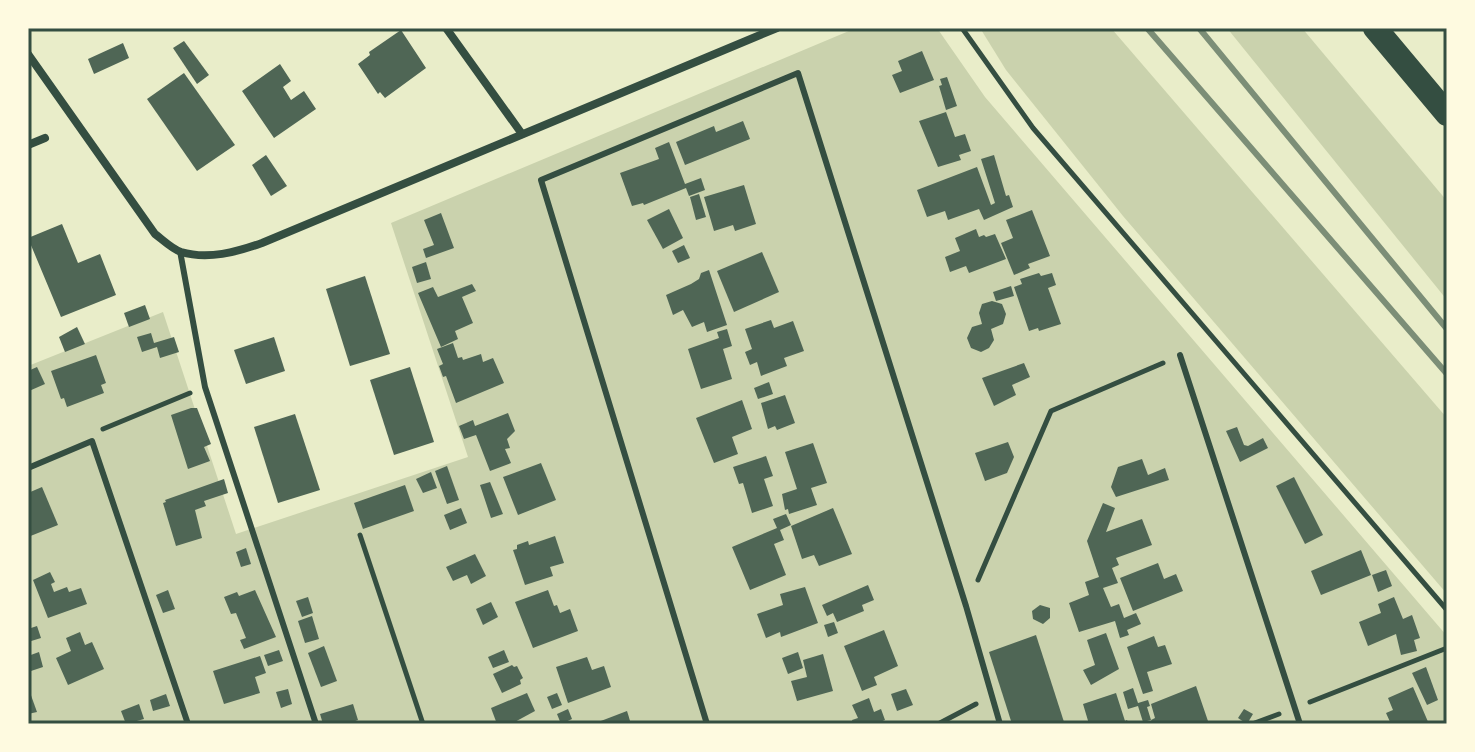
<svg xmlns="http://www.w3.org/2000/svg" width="1475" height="752" font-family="Figtree,sans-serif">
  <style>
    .green { fill: #cad2ad }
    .building { fill: #4f6655 }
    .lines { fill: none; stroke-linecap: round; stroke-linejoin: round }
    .path { stroke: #344e41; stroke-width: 5 }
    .service { stroke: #344e41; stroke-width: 6 }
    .minor { stroke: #344e41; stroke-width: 8 }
    .motorway { stroke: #344e41; stroke-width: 24 }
    .rail { stroke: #7c8e77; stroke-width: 6 }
    .neatline { fill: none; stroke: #344e41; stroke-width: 3 }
  </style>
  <rect width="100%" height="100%" fill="#e9edc9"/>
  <g class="green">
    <path d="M856,28H937L985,97L1447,636V724H28V366L163,312L236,534L468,457L391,223Z"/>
    <path d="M980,28H1111L1447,418V594L1123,216L1006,70Z"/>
    <path d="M1227,28H1302L1447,201V300Z"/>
  </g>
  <g class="building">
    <path d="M401,30L426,68L385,98L380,92L378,94L358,64L370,55L369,52Z"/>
    <path d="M184,41L209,75L197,84L173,48Z"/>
    <path d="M123,43L129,58L94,74L88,59Z"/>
    <path d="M922,51L934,80L900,93L892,75L902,71L898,61Z"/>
    <path d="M280,64L291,81L283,87L291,100L304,91L316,109L274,138L242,91Z"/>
    <path d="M184,73L235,145L197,171L147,99Z"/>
    <path d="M947,77L957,106L946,110L939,86L942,85L940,79Z"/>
    <path d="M946,112L955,137L965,134L971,151L959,155L961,160L938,167L919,121Z"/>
    <path d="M743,121L750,139L685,165L676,142L714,126L716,132Z"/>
    <path d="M669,142L685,184L701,178L705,190L689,196L686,188L644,205L643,203L632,206L620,173L659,159L655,148Z"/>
    <path d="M266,155L287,186L271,196L252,165Z"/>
    <path d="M994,155L1006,196L1009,195L1013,207L984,220L979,209L948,220L945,211L927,217L917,190L977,167L991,205L995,203L981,159Z"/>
    <path d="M744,185L756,224L735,231L733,225L714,231L704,197Z"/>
    <path d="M699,194L706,217L696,220L690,197Z"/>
    <path d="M669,209L683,238L663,249L647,220Z"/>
    <path d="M1032,210L1050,256L1028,264L1030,268L1014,275L1001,243L1013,238L1006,220Z"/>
    <path d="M441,213L454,248L426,258L423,249L434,245L424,220Z"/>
    <path d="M62,224L78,263L100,254L116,295L61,317L28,238Z"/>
    <path d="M976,229L979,237L984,235L986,237L995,234L1006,259L969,273L966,266L950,272L945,257L960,251L955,238Z"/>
    <path d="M684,245L690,258L678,263L672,251Z"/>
    <path d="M762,252L779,292L734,312L717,271Z"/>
    <path d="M426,262L431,279L417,283L412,267Z"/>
    <path d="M709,270L727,325L707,332L704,322L692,327L683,310L673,315L666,295L691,284L699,279L701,273Z"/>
    <path d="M1039,273L1041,276L1052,273L1056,285L1048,288L1061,324L1039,331L1038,328L1029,331L1014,287L1022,284L1020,279Z"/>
    <path d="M365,276L390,354L350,366L326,289Z"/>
    <path d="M472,284L476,291L462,297L473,323L455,331L458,339L441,347L418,293L433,287L438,297Z"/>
    <path d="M1011,286L1014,296L996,301L993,292Z"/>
    <path d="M992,301L1002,304L1006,314L1003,324L991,329L994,340L989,348L981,352L971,348L967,338L972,327L982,324L979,313L982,304Z"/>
    <path d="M145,305L150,319L129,327L124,313Z"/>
    <path d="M771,320L774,328L793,321L804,351L784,358L787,366L761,376L757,362L750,365L745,352L752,349L745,329Z"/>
    <path d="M77,327L85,344L65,352L59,337Z"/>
    <path d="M727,329L732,346L723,349L732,379L701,389L688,349L719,338L717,332Z"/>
    <path d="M151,333L154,343L174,337L179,352L160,358L157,347L142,352L137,337Z"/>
    <path d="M274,337L285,371L246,384L234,350Z"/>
    <path d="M453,343L458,358L462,357L463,360L481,354L483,362L493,358L504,383L456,403L446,376L443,377L439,366L443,364L437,349Z"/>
    <path d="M96,355L106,383L101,385L104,393L67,407L64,398L61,399L51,371Z"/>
    <path d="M1024,363L1030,377L1012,385L1016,395L994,406L982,378Z"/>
    <path d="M37,367L45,384L29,391L28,371Z"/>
    <path d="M410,367L434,442L394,455L370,380Z"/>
    <path d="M769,382L773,394L758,399L754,388Z"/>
    <path d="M785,395L795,423L777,430L775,426L768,429L761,403Z"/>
    <path d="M742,400L752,429L732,437L738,454L714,463L696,418Z"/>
    <path d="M191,408H197L211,444L204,447L210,461L188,469L171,415Z"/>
    <path d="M508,413L515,431L507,439L510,448L505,449L511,463L490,471L476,435L464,439L459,426L473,420L475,426Z"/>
    <path d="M295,414L320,490L278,503L254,427Z"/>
    <path d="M1237,427L1244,445L1248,446L1263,438L1268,448L1240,462L1226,431Z"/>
    <path d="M1008,442L1014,457L1007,473L985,481L975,453Z"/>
    <path d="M813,443L827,483L811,488L817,505L789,514L788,509L785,510L782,494L797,489L785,452Z"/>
    <path d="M766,456L773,476L764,479L773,506L752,513L743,483L739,484L733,467Z"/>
    <path d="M1142,459L1148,475L1165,468L1169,480L1116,497L1111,487L1118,467Z"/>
    <path d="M541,463L556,500L518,515L503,477Z"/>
    <path d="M447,466L459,500L447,504L435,471Z"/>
    <path d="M431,472L437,488L423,493L416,479Z"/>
    <path d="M1294,477L1323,535L1305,544L1276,486Z"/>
    <path d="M224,479L228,493L204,501L206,506L195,510L202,538L176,546L163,503L166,502L165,500Z"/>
    <path d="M490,482L503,514L491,518L480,485Z"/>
    <path d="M405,485L414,511L363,529L354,503Z"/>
    <path d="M42,487L58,525L28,537V493Z"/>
    <path d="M1103,503L1115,508L1106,532L1142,519L1152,545L1116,558L1119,565L1112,568L1118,583L1103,588L1111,607L1119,604L1124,618L1136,613L1141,624L1127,630L1129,635L1120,638L1115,621L1079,632L1069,603L1089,595L1085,582L1099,577L1087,541Z"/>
    <path d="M461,508L467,523L450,530L444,515Z"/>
    <path d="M833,508L852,554L819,566L814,555L802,559L791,526Z"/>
    <path d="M786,514L791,525L780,530L784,540L774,544L786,575L750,590L732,547L777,528L773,519Z"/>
    <path d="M555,536L564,563L550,567L553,576L525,585L513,550L517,549V545L528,541L529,545Z"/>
    <path d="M246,548L251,564L241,567L236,552Z"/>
    <path d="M1361,550L1371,575L1321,595L1311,571Z"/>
    <path d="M475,554L486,576L471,584L467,575L453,581L446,567Z"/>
    <path d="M1158,563L1164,579L1176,574L1183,591L1133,611L1120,578Z"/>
    <path d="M1386,570L1392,586L1378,592L1372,575Z"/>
    <path d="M50,572L55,582L51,584L54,592L67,587L69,592L81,588L87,604L48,618L33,580Z"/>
    <path d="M868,585L874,600L862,605L864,611L837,622L833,613L827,616L822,605Z"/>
    <path d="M805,587L818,623L781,637L780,632L766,638L757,614L783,605L780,594Z"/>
    <path d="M168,590L175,609L163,613L156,595Z"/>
    <path d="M255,590L276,637L244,649L240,640L246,638L236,613L231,614L224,597L237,592L239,596Z"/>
    <path d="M548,590L554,606L557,605L560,613L570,609L578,631L533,648L515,602Z"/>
    <path d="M308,597L313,613L302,617L296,601Z"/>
    <path d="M1394,597L1403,619L1412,615L1420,638L1414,640L1417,651L1401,655L1396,634L1368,646L1359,622L1381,613L1378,604Z"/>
    <path d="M491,602L498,617L483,625L476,609Z"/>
    <path d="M1040,605L1050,608V618L1043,624L1033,619L1032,611Z"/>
    <path d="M312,616L319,639L305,643L298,621Z"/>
    <path d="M834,622L838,633L828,637L824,625Z"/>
    <path d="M37,626L41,638L28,642V629Z"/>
    <path d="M884,630L898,666L874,677L877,685L862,691L844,646Z"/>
    <path d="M80,632L85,645L92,642L104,669L68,685L56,658L71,651L66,638Z"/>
    <path d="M1106,633L1119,669L1091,685L1083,670L1095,665L1087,640Z"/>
    <path d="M1036,635L1064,722L1012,724L989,652Z"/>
    <path d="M1154,636L1158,647L1165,645L1172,664L1147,672L1153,691L1143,694L1127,647Z"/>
    <path d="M324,646L337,681L321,687L308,653Z"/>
    <path d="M279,650L283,661L268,666L264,655Z"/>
    <path d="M504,650L509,662L493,668L488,657Z"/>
    <path d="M39,652L43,667L28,672V656Z"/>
    <path d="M798,652L803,668L788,674L782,658Z"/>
    <path d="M823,654L833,691L797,701L791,681L807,677L803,660Z"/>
    <path d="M260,656L266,673L255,677L260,693L224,704L213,671Z"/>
    <path d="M587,657L592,670L604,666L611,687L568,703L556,667Z"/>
    <path d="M512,665L514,667L517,666L523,678L520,680L521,684L502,693L493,674Z"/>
    <path d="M1426,667L1438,700L1427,705L1412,673Z"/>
    <path d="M1196,686L1209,724H1153L1151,720L1155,718L1151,704Z"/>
    <path d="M28,687L37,712L28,714Z"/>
    <path d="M1413,687L1429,724H1391L1386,713L1393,710L1388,698Z"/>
    <path d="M1133,688L1138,703L1148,700L1150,706L1147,707L1151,720L1143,722L1138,706L1128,709L1123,692Z"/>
    <path d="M288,689L292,704L281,708L276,692Z"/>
    <path d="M906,689L913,705L897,711L891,694Z"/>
    <path d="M527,693L535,711L511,724H497L491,708Z"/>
    <path d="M557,693L562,705L552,709L547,697Z"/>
    <path d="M1116,693L1125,721L1127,720L1129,724H1089L1083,704Z"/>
    <path d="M166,694L170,706L153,711L150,700Z"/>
    <path d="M869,698L874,712L881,709L885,720L875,724H853L852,720L858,718L852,705Z"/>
    <path d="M139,704L144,719L126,724L121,711Z"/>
    <path d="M353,704L358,720L347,724H323L320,714Z"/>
    <path d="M568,709L572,719L561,724L557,714Z"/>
    <path d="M1244,709L1253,714L1247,724L1238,718Z"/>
    <path d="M627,711L631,724H593Z"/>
  </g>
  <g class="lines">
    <g class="path">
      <path d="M962,28L1033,128L1447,610"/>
      <path d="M103,429L190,393"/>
      <path d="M360,535L423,724"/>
      <path d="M978,580L1051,411L1163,363"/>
      <path d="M1310,702L1447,648"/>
      <path d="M938,724L976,704"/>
      <path d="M1252,724L1279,714"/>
    </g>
    <g class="service">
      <path d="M180,251L205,387L316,724"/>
      <path d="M1180,355L1300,724"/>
      <path d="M28,468L92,441L188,724"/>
      <path d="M707,724L541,180L798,73L966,606L1000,724"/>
    </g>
    <g class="minor">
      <path d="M446,28L522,134"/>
      <path d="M28,54L155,234C163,240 172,249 181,252C208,260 237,252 262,243L777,28"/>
      <path d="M28,145L45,138"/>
    </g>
    <path class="motorway" d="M1375,28L1447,114"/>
    <g class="rail">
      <path d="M1147,28L1447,374"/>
      <path d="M1199,28L1447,329"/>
    </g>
  </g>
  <rect width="1475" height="752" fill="none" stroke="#fefae0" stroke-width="60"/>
  <rect x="30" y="30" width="1415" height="692" class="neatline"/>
</svg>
